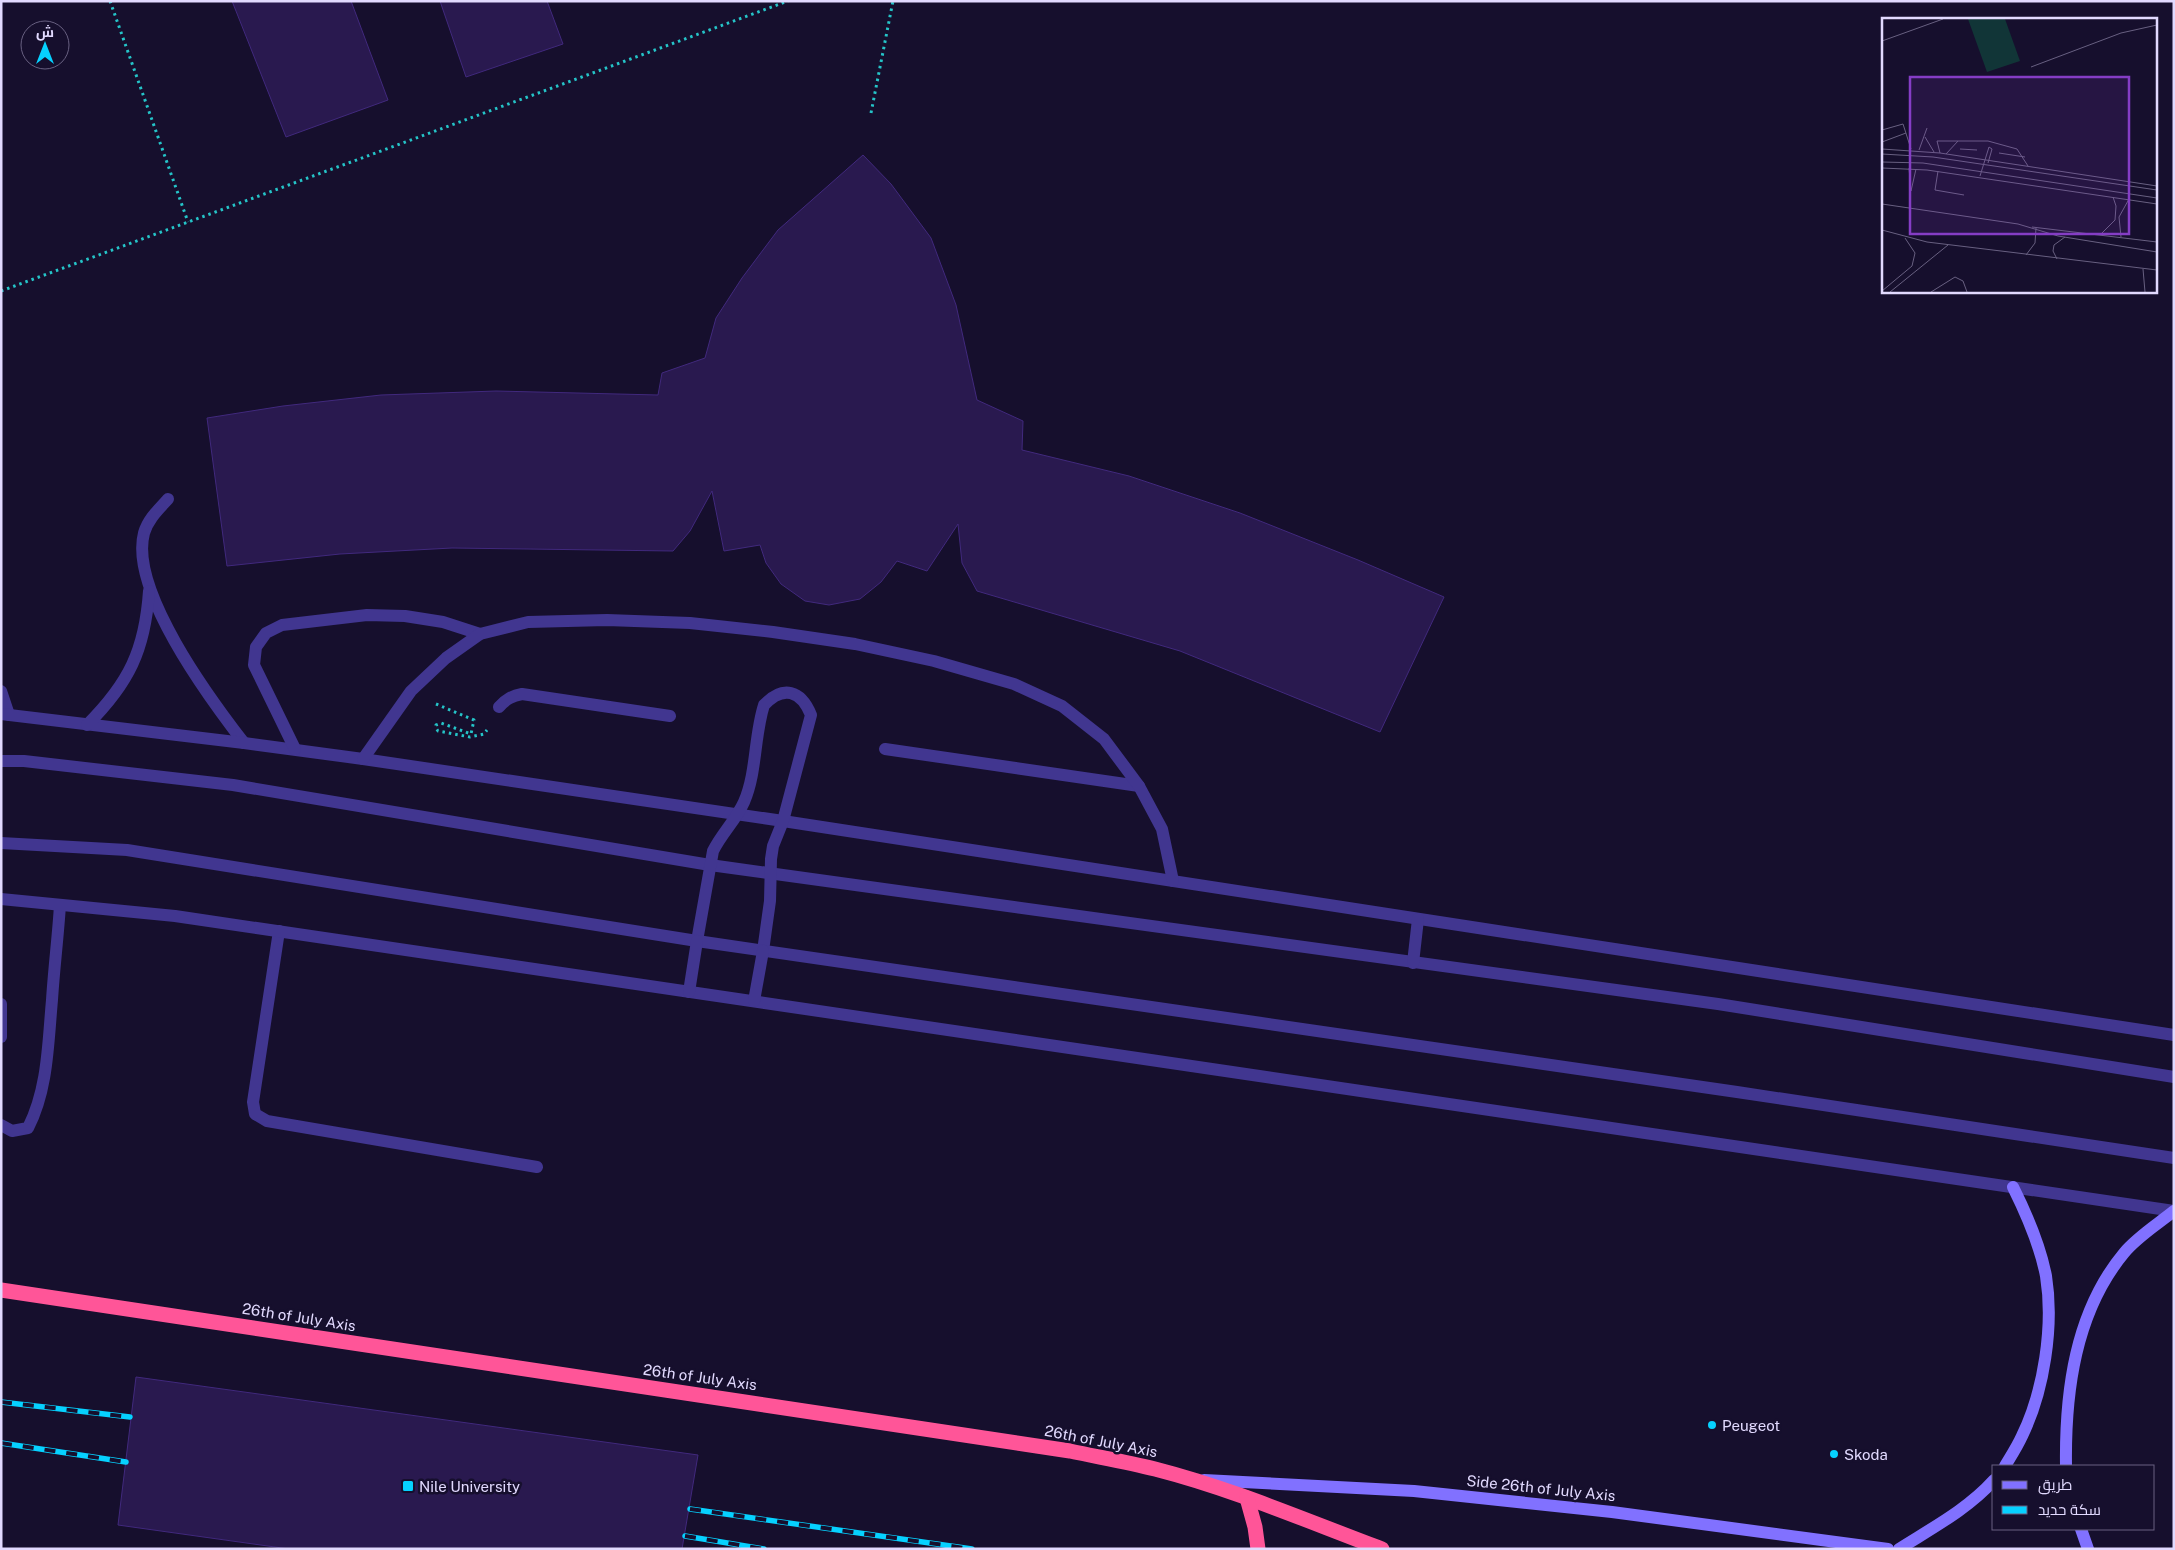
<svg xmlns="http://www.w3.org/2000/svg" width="2175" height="1550" font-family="'Public Sans',Cairo,sans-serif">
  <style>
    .building { fill: #29194f; stroke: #41297d }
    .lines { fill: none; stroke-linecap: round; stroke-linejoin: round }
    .path { stroke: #25c4c8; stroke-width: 3; stroke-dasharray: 2.5 4; stroke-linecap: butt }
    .lane { stroke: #413690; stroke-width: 12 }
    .street { stroke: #413690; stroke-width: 12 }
    .secondary { stroke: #8171ff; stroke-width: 12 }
    .highway { stroke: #ff5598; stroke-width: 15 }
    .rail-casing { stroke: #06d1ff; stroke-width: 5.5 }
    .rail { stroke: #160f2d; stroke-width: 4; stroke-dasharray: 11; stroke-linecap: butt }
    .poi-dot { fill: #06d1ff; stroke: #160f2d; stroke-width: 2 }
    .labels { text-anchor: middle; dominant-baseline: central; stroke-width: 5; stroke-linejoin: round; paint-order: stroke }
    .street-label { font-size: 15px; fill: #e2daff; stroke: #160f2d }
    .poi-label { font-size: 15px; fill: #e2daff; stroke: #160f2d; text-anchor: start }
    .inset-road { fill: none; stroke: #686081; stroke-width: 1 }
    .view { fill: #853dc5; fill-opacity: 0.15; stroke: #853dc5; stroke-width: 2.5 }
    .inset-edge { fill: none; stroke: #e2daff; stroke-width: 2.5 }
  </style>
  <rect width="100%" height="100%" fill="#160f2d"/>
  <g class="building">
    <path d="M232,1H351L388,100L286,137Z"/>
    <path d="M440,1H547L563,44L466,77Z"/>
    <path d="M863,155L891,184L931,238L956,305L977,400L1023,421L1022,450L1129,476L1240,513L1358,560L1444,597L1380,732L1180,651L977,591L962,563L958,524L927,571L897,561L881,582L860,599L829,605L805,601L781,584L766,563L760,545L724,551L712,491L690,531L673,551L452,548L340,554L227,566L207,418L283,406L381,395L496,391L658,395L662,373L705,358L716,318L742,278L778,230Z"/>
    <path d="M136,1377L698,1455L682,1549H289L118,1525Z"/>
  </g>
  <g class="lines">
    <g class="path">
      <path d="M110,1L188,222"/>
      <path d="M871,113L893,1"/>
      <path d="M1,291L788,1"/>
      <path d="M436,704L474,720L471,734L441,723L436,725V728L438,731L470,737L484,734L487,730"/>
    </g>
    <g class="lane">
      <path d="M168,499C159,509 148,519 144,533C129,590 210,699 244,743"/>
      <path d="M1,691L9,715"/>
      <path d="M499,707C506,699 512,696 522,694L670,716"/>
      <path d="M1,714L244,743L363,759L783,821L2174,1035"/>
      <path d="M87,725C129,683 145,650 149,591"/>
      <path d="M295,749L254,665L256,647L266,633L282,625L367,615L405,616L443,622L480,634"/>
      <path d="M885,749L1139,786"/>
      <path d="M363,759L411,691L446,658L480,634L528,622L607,620L690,623L773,632L855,644L934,661L1014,684L1062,706L1104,739L1139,786L1162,829L1173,881"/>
      <path d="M1,761H24L233,785L710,865L1718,1004L2174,1077"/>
      <path d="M279,931L253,1102L255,1114L267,1121L537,1167"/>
      <path d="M697,941L713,851C722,833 736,820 744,802C757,772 754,736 764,705C783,685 801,690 811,715L783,821L773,846L771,859L770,901L763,951"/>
      <path d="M1413,963L1418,919"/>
      <path d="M1,1004V1037"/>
      <path d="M1,1125L12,1131L28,1128C48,1089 48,1043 52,1000C54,968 58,937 60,905"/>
    </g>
    <g class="street">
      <path d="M1,843L127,850L697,941L1737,1092L2174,1158"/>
      <path d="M1,899L175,916L2174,1211"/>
      <path d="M689,992L697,941"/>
      <path d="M754,1001L763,951"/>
    </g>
    <g class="secondary">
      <path d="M2005,1466C2011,1456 2017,1447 2022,1436C2044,1391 2054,1326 2046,1276C2040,1245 2027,1215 2013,1187"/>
      <path d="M2066,1466C2065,1392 2075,1312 2124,1253C2137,1237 2158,1224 2174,1211"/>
      <path d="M1204,1480L1414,1491L1612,1512L1888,1549"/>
      <path d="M2081,1529L2088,1549"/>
      <path d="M1899,1549C1932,1528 1968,1509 1994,1480"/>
    </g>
    <g class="highway">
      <path d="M1,1290L1070,1451C1098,1457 1127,1462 1155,1469C1233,1489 1307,1521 1382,1549"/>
      <path d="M1247,1498L1255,1527L1258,1549"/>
    </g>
    <g class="rail-casing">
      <g id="rail">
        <path d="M1,1402L130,1417"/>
        <path d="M1,1443L126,1462"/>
        <path d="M690,1509L972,1549"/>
        <path d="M685,1536L764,1549"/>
      </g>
    </g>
    <use href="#rail" class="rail"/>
  </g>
  <g class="poi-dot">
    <circle cx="1712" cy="1425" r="5"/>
    <circle cx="1834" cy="1454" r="5"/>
    <rect x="402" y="1480" width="12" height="12" rx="2.5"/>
  </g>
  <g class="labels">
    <g class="street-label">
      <text transform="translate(299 1317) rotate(9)">26th of July Axis</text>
      <text transform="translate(700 1377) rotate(8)">26th of July Axis</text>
      <text transform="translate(1101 1441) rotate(11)">26th of July Axis</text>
      <text transform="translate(1541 1488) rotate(6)">Side 26th of July Axis</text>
    </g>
    <g class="poi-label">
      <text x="1722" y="1425">Peugeot</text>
      <text x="1844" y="1454">Skoda</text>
      <text x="419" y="1486">Nile University</text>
    </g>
  </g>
  <g transform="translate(1882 18)">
    <rect width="275" height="275" fill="#160f2d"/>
    <path d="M86,1H123L138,43L105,54Z" fill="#113537"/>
    <path class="inset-road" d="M0,23L61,1M149,49L239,15L275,7M0,112L21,106L29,131M43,119L52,134M0,124L24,115M0,131L58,135L275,168M78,131L95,132M37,132L45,110M58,135L55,123H76M117,135L143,139M0,136L51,139L275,172M64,136L76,123H106L135,131L146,148M0,144L41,145L275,180M0,150L45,152L275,186M27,150L29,173L34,151M56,153L53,172L82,177M98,158L107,129L110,131L106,145M0,186L136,206L176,218L275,234M150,209L275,224M0,212L45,224L275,252M219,216L233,202L234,188L231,179M239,219L237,199L247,181M144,237L153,225L154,210M175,241L171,233L172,227L183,219M261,251L263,274M0,273L30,248L33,235L23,220M8,274L66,227M49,274L73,259L81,263L85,274"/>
    <path class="view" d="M28,59H247V216H28Z"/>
    <rect width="275" height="275" class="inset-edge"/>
  </g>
  <rect width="2175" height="1550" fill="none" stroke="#e2daff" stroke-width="5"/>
  <rect x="1992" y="1465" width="162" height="65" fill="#160f2d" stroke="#686081"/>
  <rect x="2002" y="1481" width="25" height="8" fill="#8171ff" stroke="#686081"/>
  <text x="2038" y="1490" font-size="15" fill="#e2daff">طريق</text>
  <rect x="2002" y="1506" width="25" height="8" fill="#06d1ff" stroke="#686081"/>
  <text x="2038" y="1515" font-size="15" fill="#e2daff">سكة حديد</text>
  <g transform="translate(45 45)"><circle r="24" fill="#160f2d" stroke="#686081"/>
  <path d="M0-4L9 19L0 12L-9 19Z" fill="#06d1ff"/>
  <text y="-8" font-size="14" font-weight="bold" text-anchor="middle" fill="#e2daff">ش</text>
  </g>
</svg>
